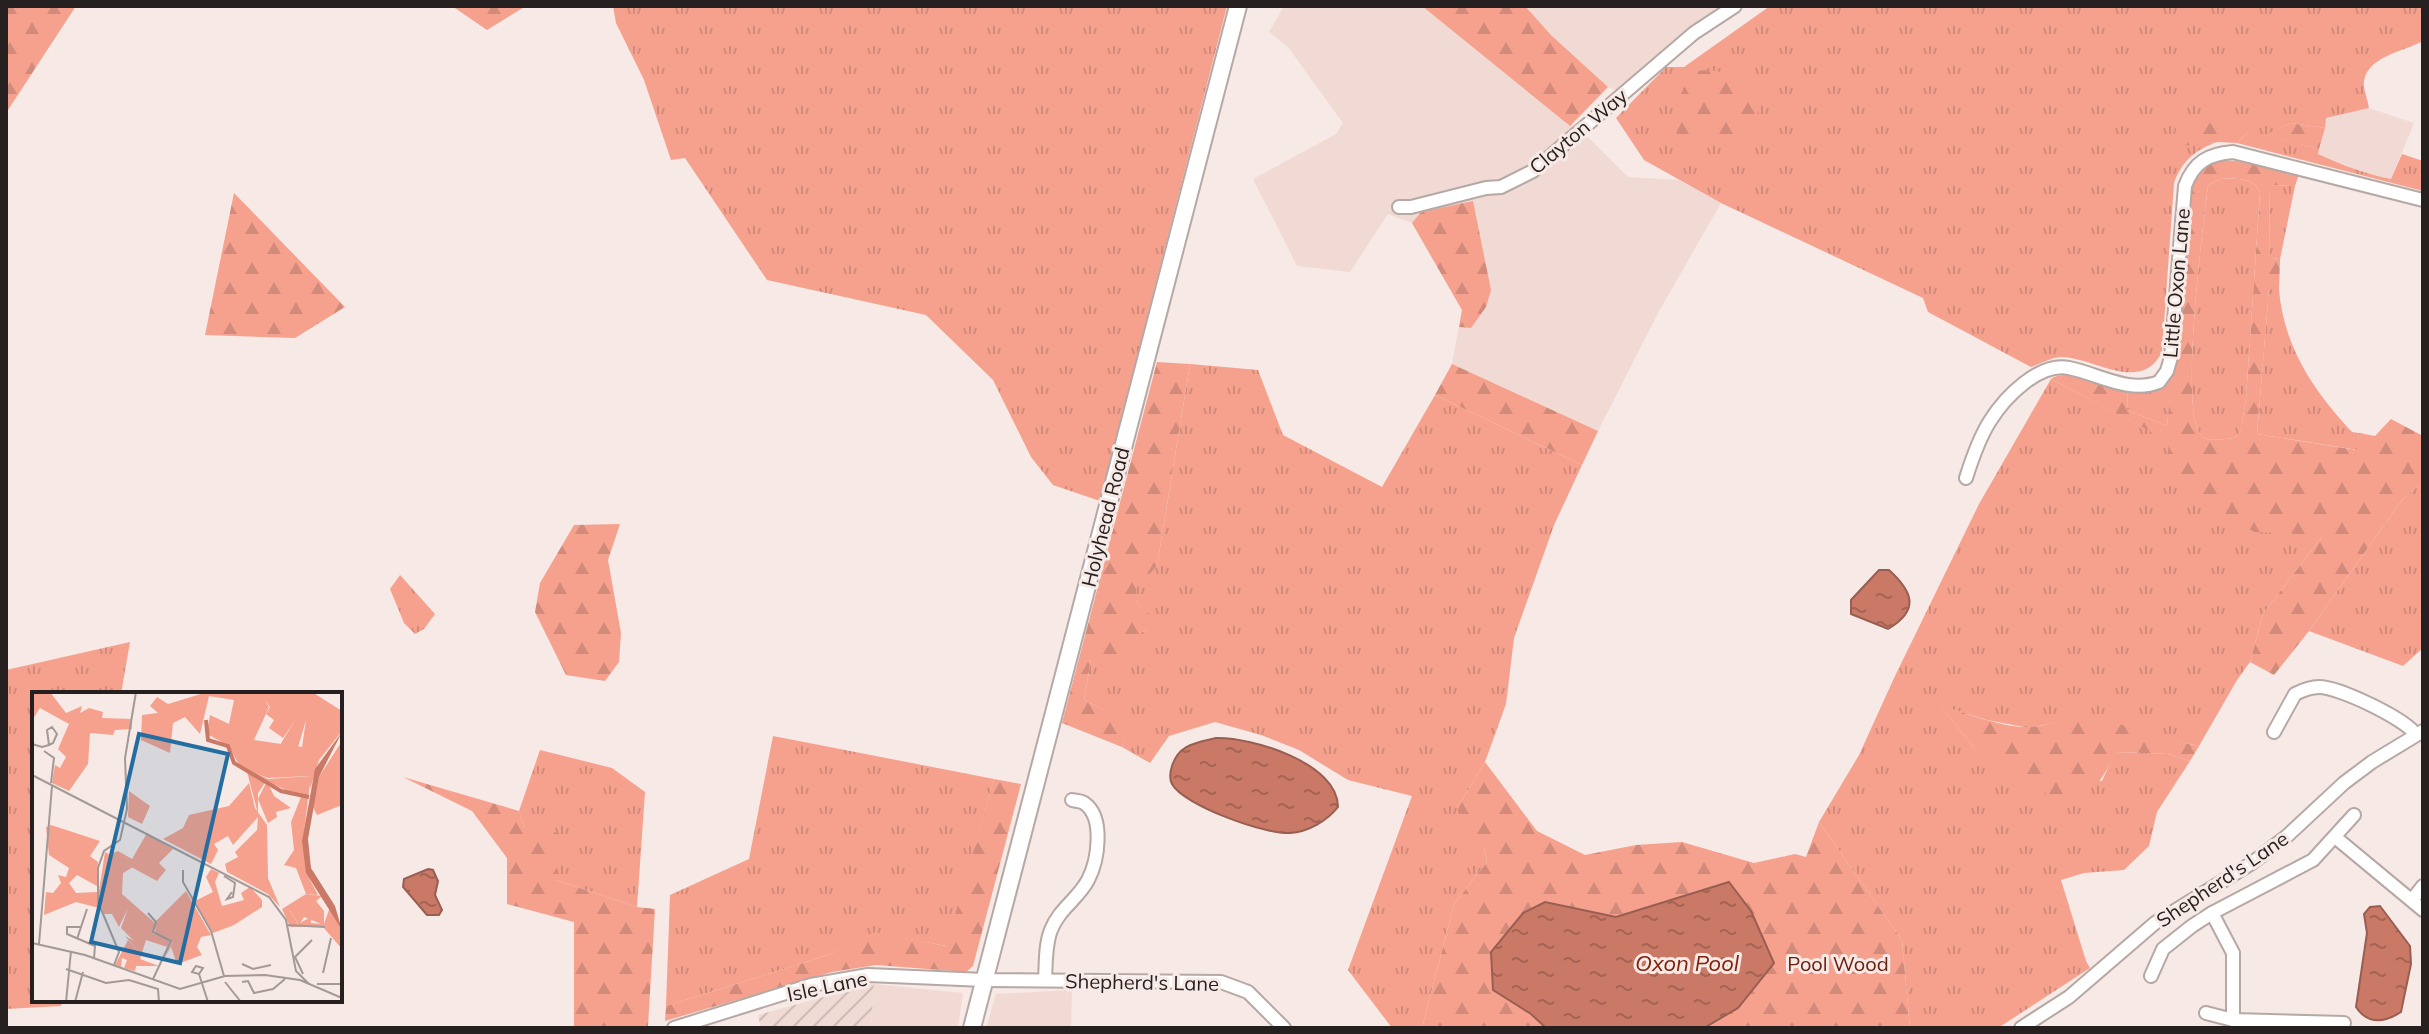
<svg xmlns="http://www.w3.org/2000/svg" width="2429" height="1034" font-family="Mulish,sans-serif">
  <style>
    .built { fill: #f1dad4 }
    .industrial { fill: url(#industrial-furrows) }
    .grass { fill: url(#grass-tufts) }
    .forest { fill: url(#forest-firs); fill-rule: evenodd }
    .water { fill: url(#water-ripples); stroke: #985e51; stroke-width: 2 }
    .lines { fill: none; stroke-linecap: round; stroke-linejoin: round }
    .minor-casing { stroke: #b6a8a5; stroke-width: 16 }
    .major-casing { stroke: #b6a8a5; stroke-width: 20 }
    .minor { stroke: #fff; stroke-width: 12 }
    .major { stroke: #fff; stroke-width: 16 }
    .labels { text-anchor: middle; dominant-baseline: central; stroke-width: 6; stroke-linejoin: round; paint-order: stroke }
    .street-label { font-size: 20px; fill: #25201f; stroke: #f7e9e5 }
    .park-label { font-size: 20px; fill: #6b2112; stroke: #f7e9e5 }
    .water-label { font-size: 22px; font-style: italic; fill: #82210b; stroke: #f7e9e5 }
    .inset-river { fill: none; stroke: #ca7966; stroke-width: 4 }
    .inset-road { fill: none; stroke: #a39996; stroke-width: 2 }
    .view { fill: #236da0; fill-opacity: 0.15; stroke: #236da0; stroke-width: 4 }
    .inset-edge { fill: none; stroke: #25201f; stroke-width: 4 }
  </style>
  <defs>
    <pattern id="industrial-furrows" width="10" height="10" patternUnits="userSpaceOnUse" patternTransform="scale(2)"><rect width="10" height="10" fill="#f1dad4"/><path d="M-1 1l2-2M0 10L10 0M9 11l2-2" fill="none" stroke="#cebbb6"/></pattern>
    <pattern id="grass-tufts" width="24" height="20" patternUnits="userSpaceOnUse" patternTransform="scale(2)"><rect width="24" height="20" fill="#f5a18e"/><path d="M3 7l-1-3M5 7V3M7 7l1-3M15 17l-1-3M17 17v-4M19 17l1-3" fill="none" stroke="#d28a7a"/></pattern>
    <pattern id="forest-firs" width="22" height="20" patternUnits="userSpaceOnUse" patternTransform="scale(2)"><rect width="22" height="20" fill="#f5a18e"/><path d="M5 1l3.5 6h-7zM16 11l3.5 6h-7z" fill="#d28a7a"/></pattern>
    <pattern id="water-ripples" width="26" height="14" patternUnits="userSpaceOnUse" patternTransform="scale(2)"><rect width="26" height="14" fill="#ca7966"/><path d="M2 4q2-2 4 0t4 0M15 11q2-2 4 0t4 0" fill="none" stroke="#a46353"/></pattern>
  </defs>
  <rect width="100%" height="100%" fill="#f7e9e5"/>
  <g class="built">
    <path d="M1284,6H1422L1590,139L1628,177L1679,180L1721,203L1657,315L1598,431L1452,364L1462,310L1412,223L1388,214L1350,272L1297,266L1253,179L1336,134L1343,123L1288,47L1269,32Z"/>
    <path d="M1525,6H1722L1723,7L1619,91L1608,87L1551,35Z"/>
    <path d="M2369,108L2414,123L2391,179L2365,174L2318,154L2325,128V118Z"/>
    <path d="M874,984L963,993L958,1028H871Z"/>
    <path d="M1072,990L1071,1028H986L996,994Z"/>
  </g>
  <path class="industrial" d="M874,983L871,1028H761L758,1015Z"/>
  <g class="grass">
    <path d="M613,6H1227L1100,501L1053,485L1031,457L993,380L926,315L767,280L685,158L671,160L644,80L616,23Z"/>
    <path d="M1770,6H2423V41C2405,51 2368,56 2364,81C2363,89 2368,100 2369,108L2326,118L2325,128L2290,123L2267,135L2319,149L2318,154C2342,165 2365,174 2391,179L2402,154L2423,161V191L2237,143L2248,132L2200,143L2217,142C2195,150 2182,161 2174,183L2162,352C2141,394 2095,358 2062,357C2052,357 2040,364 2031,367L1928,312L1923,298L1721,203L1644,160L1616,118L1666,67H1684Z"/>
    <path d="M2222,178C2236,179 2253,177 2260,192L2246,398L2241,431L2234,438C2225,439 2211,442 2203,437C2177,419 2204,221 2208,185Z"/>
    <path d="M2269,185L2295,186L2280,259L2270,258Z"/>
    <path d="M2269,288L2279,290C2284,347 2313,390 2352,432L2359,433L2358,450L2257,434Z"/>
    <path d="M1190,364L1258,370L1283,435L1382,487L1435,395L1582,465L1554,525L1514,638L1506,704L1485,762L1457,808L1484,847L1487,862L1454,904L1422,1028H1392L1348,970L1412,796L1348,780L1299,750L1261,735L1215,722L1169,736L1150,763L1122,747L1127,722L1084,700L1091,659L1123,636L1146,631L1150,615L1138,605L1135,589L1157,566Z"/>
    <path d="M2172,376L2167,426L2127,410L2128,392C2148,393 2157,389 2172,376Z"/>
    <path d="M2051,379L2170,441L2323,535L2263,614L2250,662L2237,680L2199,746L2077,718L2029,728L1987,720L1941,706L1975,749L2102,781L2115,752L2168,754L2190,761L2157,812L2149,846L2124,870L2084,873L2061,880L2086,961L2090,968L1998,1028H1910L1902,940L1819,822L1859,755L1895,676L1979,504Z"/>
    <path d="M2420,484L2423,485V648L2403,666L2309,631L2402,500Z"/>
    <path d="M400,575L435,614L424,629L415,634L404,623L390,589Z"/>
    <path d="M130,642L121,694H34V1000H63L61,1006L6,1009V670Z"/>
    <path d="M773,736L994,779L947,946L875,933L828,955L666,1006L670,895L749,859Z"/>
    <path d="M540,750L612,768L645,792L637,907L556,880L524,828L519,811Z"/>
  </g>
  <g class="forest">
    <path d="M6,6H76L6,113Z"/>
    <path d="M452,6H526L487,30Z"/>
    <path d="M1422,6H1525L1551,35L1608,87L1570,126Z"/>
    <path d="M1709,70L1737,75L1757,101L1759,132L1733,151C1715,144 1697,143 1677,135C1672,108 1679,95 1694,71Z"/>
    <path d="M2178,117L2249,131L2237,143L2217,142L2173,147Z"/>
    <path d="M2290,123L2325,128L2319,149L2265,135Z"/>
    <path d="M2222,160L2249,162L2299,174L2295,186L2269,185L2270,258L2280,259L2279,290L2269,289L2257,434L2357,450L2359,433L2375,436L2391,419L2423,436V485H2419L2402,500L2309,631L2274,675L2250,662L2263,614L2323,535L2254,532L2166,474L2169,441L2051,379C2066,367 2110,386 2128,392L2127,410L2167,426L2188,192C2194,173 2202,164 2222,160ZM2222,178C2236,179 2253,177 2260,192L2246,398L2241,431L2234,438C2225,439 2211,442 2203,437C2177,419 2204,221 2208,185Z"/>
    <path d="M234,193L345,307L295,338L205,335Z"/>
    <path d="M1473,201L1491,290L1486,307L1471,328L1459,327L1462,310L1412,223L1421,212Z"/>
    <path d="M1157,362L1190,364L1157,566L1136,589L1138,605L1151,615L1146,631L1124,637L1120,661L1091,659L1084,700L1128,722L1122,747L1062,723Z"/>
    <path d="M1452,364L1598,431L1582,465L1435,395Z"/>
    <path d="M620,524L608,560L621,633L619,662L605,681L566,675L535,612L540,583L574,525Z"/>
    <path d="M1940,705C1966,713 2002,728 2030,727C2046,727 2062,718 2078,718C2119,719 2159,738 2199,746L2190,761L2168,754L2116,752C2097,789 2097,789 2055,799L1975,749Z"/>
    <path d="M1485,762L1537,831L1585,855L1636,845L1682,842L1754,863L1795,854L1806,857L1819,822L1902,940L1910,1028H1704L1738,1008L1729,882L1616,918L1545,902L1523,913L1491,952L1493,990L1531,1014L1546,1028H1422L1454,904L1487,862L1484,847L1468,842L1457,808Z"/>
    <path d="M403,777L519,811L524,828L559,833L556,880L637,907L655,909L648,1026L574,1028V922L507,904V858L472,811Z"/>
    <path d="M994,779L1021,784L973,966L966,972L876,965L832,972L665,1021L666,1006L828,955L875,932L946,946Z"/>
  </g>
  <g class="water">
    <path d="M1879,570H1889C1913,592 1920,610 1888,629L1851,614V600Z"/>
    <path d="M1216,738C1252,737 1338,763 1338,807C1327,821 1308,832 1290,833C1266,835 1183,805 1172,784C1169,778 1170,772 1172,766C1179,744 1196,743 1216,738Z"/>
    <path d="M428,869L433,870L438,881L435,895L442,910L439,915H427L403,887L404,879Z"/>
    <path d="M1729,882L1751,911L1774,963L1738,1008L1704,1028H1546L1531,1014L1493,990L1491,952L1523,913L1545,902L1616,917Z"/>
    <path d="M2380,906L2410,946L2411,964L2401,1012C2384,1023 2368,1025 2356,1007L2367,933L2364,914L2370,907Z"/>
  </g>
  <g class="lines">
    <g class="minor-casing">
      <g id="minor">
        <path d="M1399,207H1411L1486,188L1501,187L1533,171L1694,33L1735,6"/>
        <path d="M1966,478C1972,459 1979,438 1990,421C2005,397 2039,362 2069,368C2099,374 2129,394 2159,382L2167,371L2171,357L2185,186C2194,162 2208,154 2233,152L2423,200"/>
        <path d="M2274,732L2295,694C2303,690 2311,687 2319,687C2339,687 2406,719 2416,735"/>
        <path d="M2335,837L2423,910"/>
        <path d="M2412,900L2423,886"/>
        <path d="M2212,913L2233,953V1020"/>
        <path d="M2151,976L2163,949L2192,926L2212,913L2313,860L2354,815"/>
        <path d="M1045,980C1046,964 1045,945 1051,930C1059,909 1078,899 1088,880C1098,861 1105,817 1084,803C1081,801 1076,801 1072,800"/>
        <path d="M2206,1013L2233,1020L2344,1023"/>
        <path d="M674,1028L811,985L868,975L984,980L1221,982L1248,992L1284,1028"/>
        <path d="M2021,1028L2069,997L2155,923L2252,863L2287,836L2344,783L2372,762L2423,731"/>
      </g>
    </g>
    <g class="major-casing">
      <path id="major" d="M972,1028L1238,6"/>
    </g>
    <use href="#minor" class="minor"/>
    <use href="#major" class="major"/>
  </g>
  <g class="labels">
    <g class="street-label">
      <text transform="translate(1578 131) rotate(-40)">Clayton Way</text>
      <text transform="translate(2176 283) rotate(-85)">Little Oxon Lane</text>
      <text transform="translate(1105 517) rotate(-76)">Holyhead Road</text>
      <text transform="translate(2222 879) rotate(-34)">Shepherd's Lane</text>
      <text transform="translate(1142 982) rotate(1)">Shepherd's Lane</text>
      <text transform="translate(827 986) rotate(-12)">Isle Lane</text>
    </g>
    <g class="park-label">
      <text x="1838" y="963">Pool Wood</text>
    </g>
    <g class="water-label">
      <text x="1687" y="963">Oxon Pool</text>
    </g>
  </g>
  <g transform="translate(32 692)">
    <rect width="310" height="310" fill="#f7e9e5"/>
    <path d="M0,0H18L34,21L50,14L48,21L57,16L71,20L70,26L100,27V37L83,38L81,43L58,41L56,72L37,99L20,91L23,73L28,76L34,65L26,57L37,32L8,16L0,28ZM280,0L310,19V39L287,68L278,97V84L236,86L208,75L197,54L175,42L178,23L197,32L202,8L177,4L168,42L153,25L141,31L138,61L109,48L110,23L126,21L118,14L125,5L136,12L172,1ZM233,8L238,15L234,22L242,28L237,36L251,46L268,21L274,28L270,55L222,48L237,15ZM310,49V113L285,123L281,115L287,85ZM235,89L242,104L259,116L244,120L245,125L236,131L226,107ZM217,91L223,116L235,133L236,186L248,215L236,202L195,180L193,172L206,165L203,160L225,138L226,125L201,153L196,144L182,152L186,158L179,172L131,147L151,136L157,123L197,114ZM97,99L118,114L110,132L96,125ZM19,133L68,149L58,164L66,170L65,194L45,183L37,191L44,201L65,200L67,216L44,210L12,223L14,200L21,201L29,191L26,183L34,185L37,176L17,163L14,135ZM115,141L141,157L127,171L134,178L125,189L77,163L86,159L100,167ZM179,177L187,181L183,190L190,214L212,208L209,201L218,195L230,208V215L202,233L181,241L161,210L181,200L174,185ZM154,199L179,243L169,245L165,255L170,263L145,272L139,255L130,270L140,250L123,241L124,229ZM90,202L123,231L121,241L104,251L89,236L96,216L87,235L80,222H72L66,205ZM274,202L290,204L284,209L292,219V233L272,225L267,233L257,217H250ZM96,248L107,260L103,279L92,276L95,268L90,266L89,275L83,273Z" fill="#f5a18e" fill-rule="evenodd"/>
    <path d="M269,18L274,28L264,62L248,53ZM214,76L236,87L279,84L271,147L277,186L286,203L274,202L264,176L252,173L262,158L259,130L269,105L234,89L226,101V122ZM73,160L101,175L91,181L90,202L78,207L66,205ZM298,215L310,238V257L291,235H258L250,217H257L266,232L279,225V231L292,232ZM123,231L117,240L138,248L135,255L114,248L108,267L127,274H103L107,260L93,244L104,250Z" fill="#f5a18e"/>
    <path d="M310,40L287,85L276,147L279,176L303,214L310,238L274,181L270,149L283,77Z" fill="#ca7966"/>
    <path class="inset-river" d="M174,28L176,48L196,54L202,71L249,99L277,105"/>
    <path class="inset-road" d="M0,52L10,55L17,53L21,51L25,42L20,35L15,38L17,53M12,59L22,66L19,91M0,83L237,205L254,228L264,279L277,292M151,178V190L179,239L192,284M192,184L203,191L201,205L195,207L200,200M116,221L124,230L121,240L139,249L121,287M256,233L293,235M48,235H35V242L63,254L62,266M45,247L55,217M0,251L53,263L148,297L193,284L233,283L268,288L310,306M7,252L20,94M210,272L221,277L239,273M82,273L87,260L66,210V176L72,159L88,148L95,117L93,66L104,0M34,277L74,291L97,288L126,297L127,310M291,281L299,246M167,282L171,276L164,274L160,280L167,282L176,310M271,282L263,265L280,248M193,290L209,310M210,290L216,289L222,301L241,297L253,287M285,292H310M34,310L39,259M43,310L51,280M226,310H265"/>
    <path class="view" d="M107,42L196,62L148,271L59,250Z"/>
    <rect width="310" height="310" class="inset-edge"/>
  </g>
  <rect width="2429" height="1034" fill="none" stroke="#25201f" stroke-width="16"/>
</svg>
